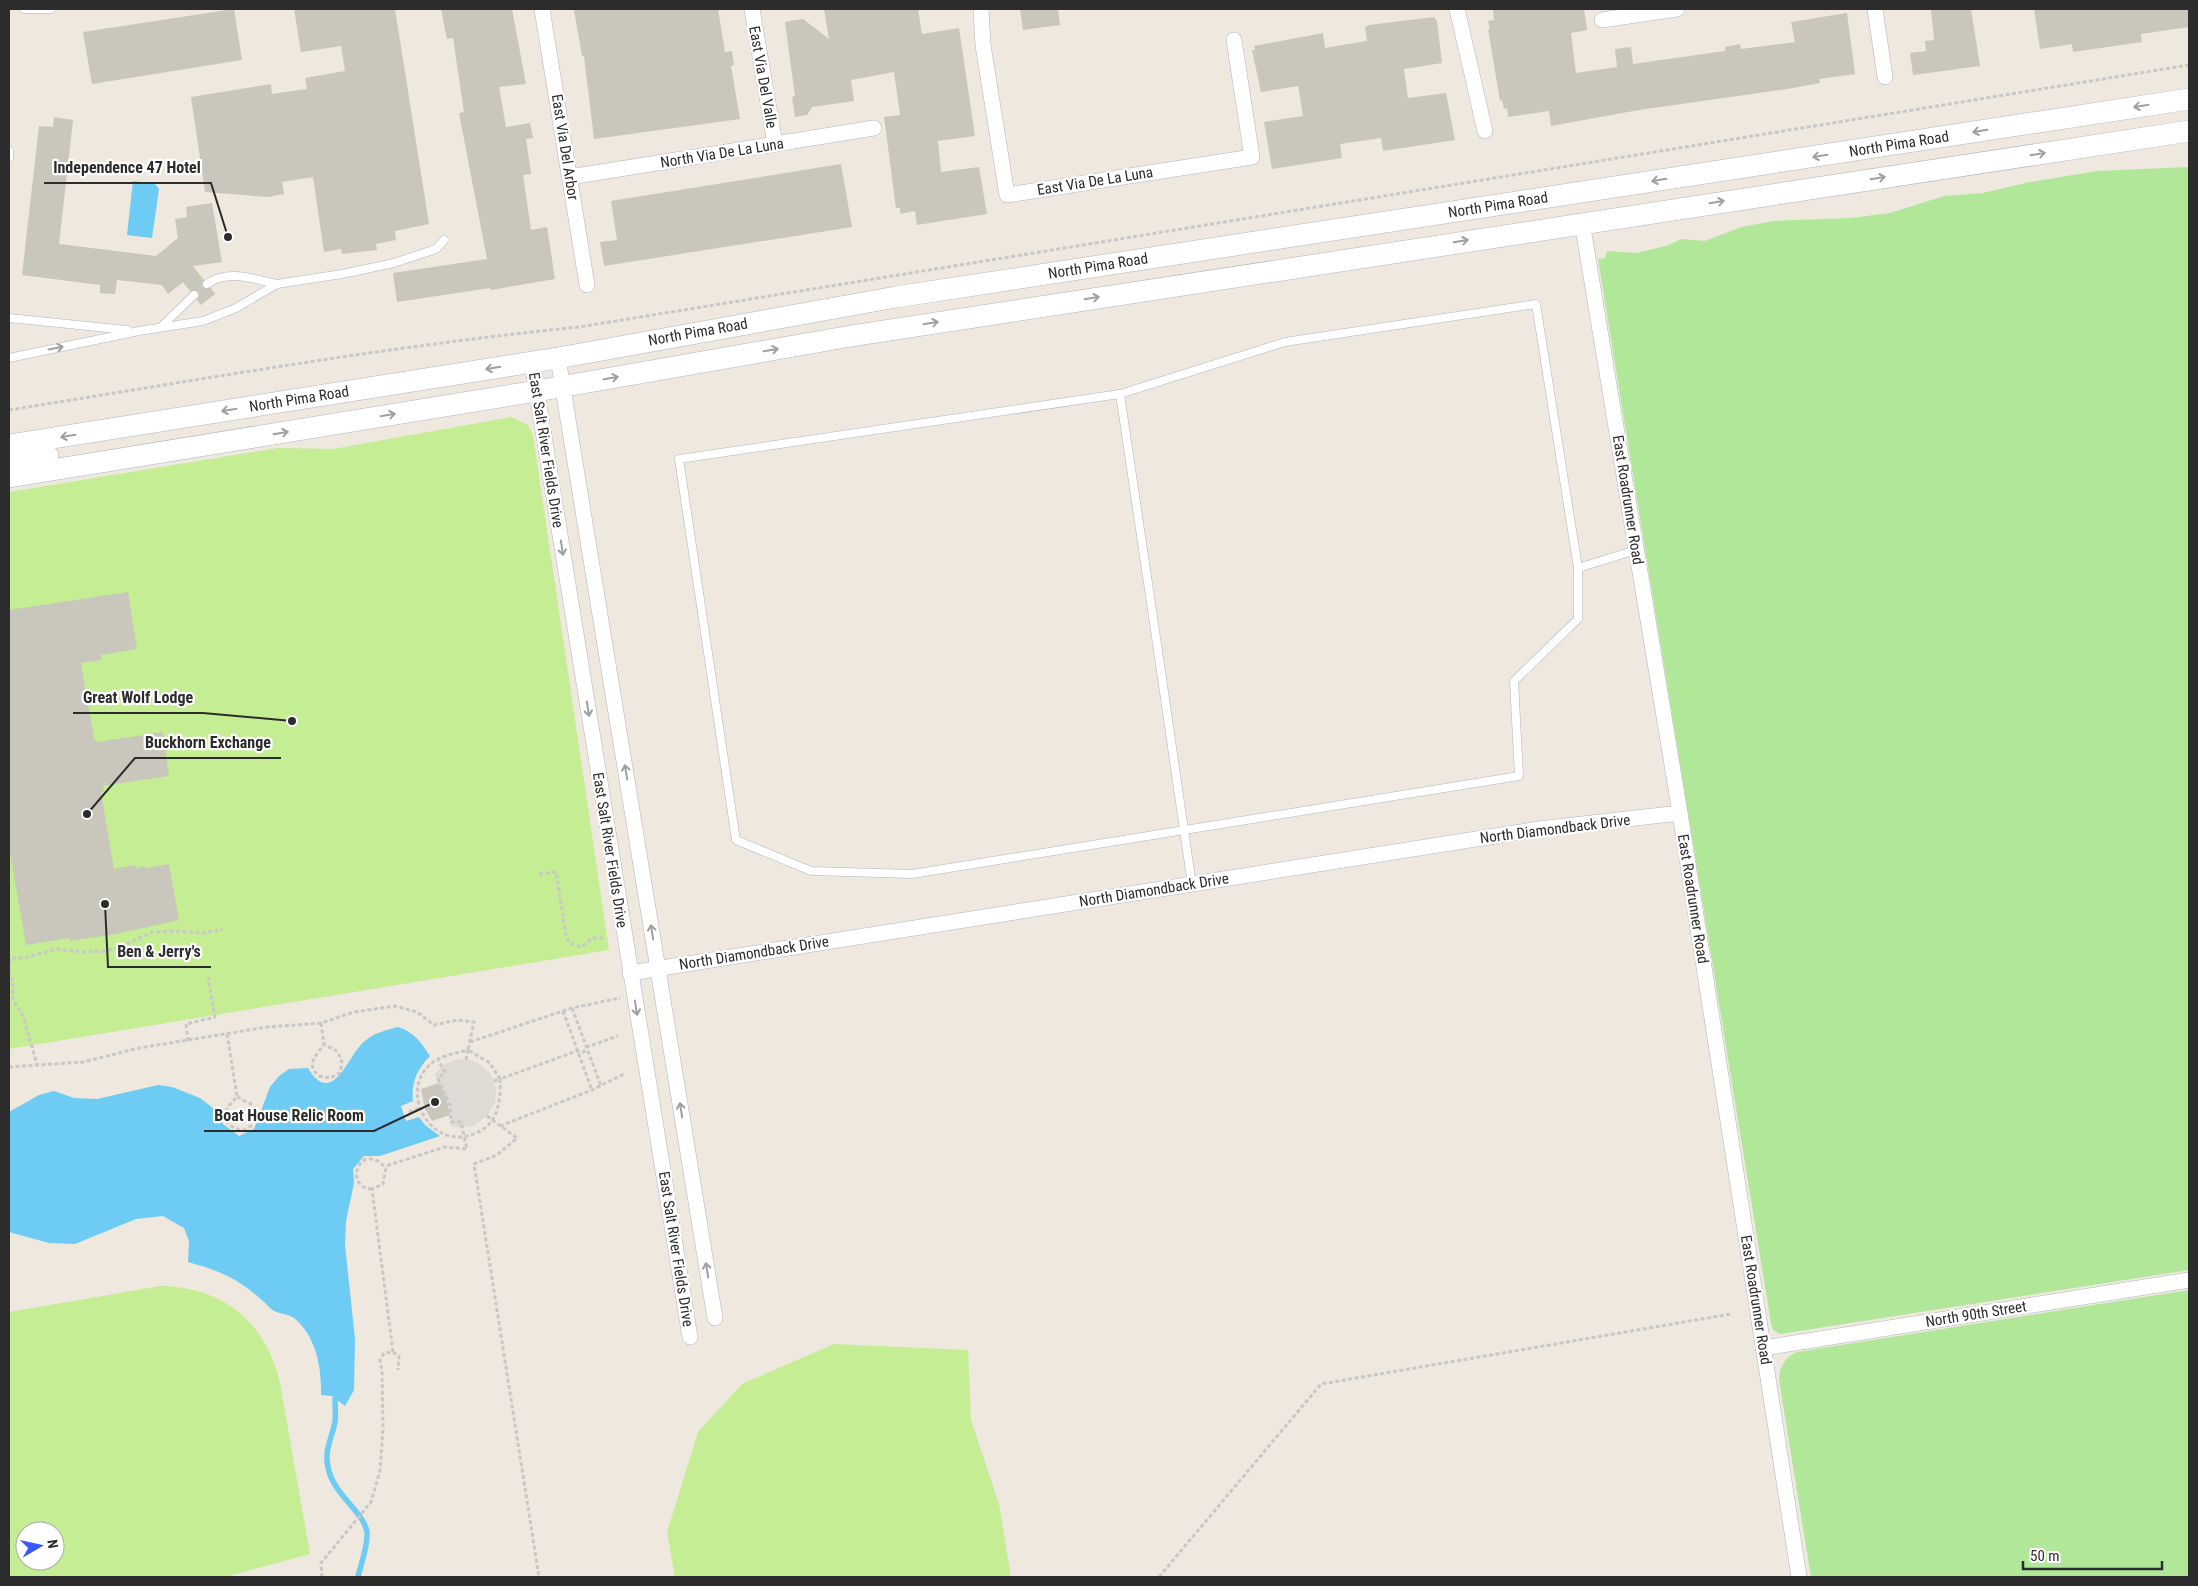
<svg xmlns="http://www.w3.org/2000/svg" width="2198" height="1586" font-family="'Roboto Condensed',sans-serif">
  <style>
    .green { fill: #b0e799 }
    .pitch { fill: #c5ee94; fill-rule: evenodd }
    .plaza { fill: #dedbd5 }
    .water { fill: #6dcbf4 }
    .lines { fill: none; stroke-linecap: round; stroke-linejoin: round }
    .stream { stroke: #6dcbf4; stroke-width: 5.5 }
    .building { fill: #c9c6bc }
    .lane-casing { stroke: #b2b4c0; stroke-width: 9 }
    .street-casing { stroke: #b2b4c0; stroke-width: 16 }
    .secondary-casing { stroke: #b2b4c0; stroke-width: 22 }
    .path { stroke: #c8c8c8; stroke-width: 3; stroke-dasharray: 4 2.5; stroke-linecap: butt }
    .lane { stroke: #fff; stroke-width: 8 }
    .street { stroke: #fff; stroke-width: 15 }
    .secondary { stroke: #fff; stroke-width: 21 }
    .oneway { stroke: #a0a0a0 }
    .labels { text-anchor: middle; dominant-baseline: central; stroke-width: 4.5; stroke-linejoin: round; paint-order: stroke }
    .street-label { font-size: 15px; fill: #2c2c2c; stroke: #fff }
    .leader { fill: none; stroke: #2c2c2c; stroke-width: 2 }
    .callout-dot { fill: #2c2c2c; stroke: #fff; stroke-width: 2 }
    .callout-label { font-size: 16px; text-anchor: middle; font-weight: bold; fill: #2c2c2c; stroke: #fff; stroke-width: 4.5; stroke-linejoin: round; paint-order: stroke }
  </style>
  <rect width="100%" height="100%" fill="#eee8de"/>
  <g class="green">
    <path d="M2189,167V1270L1780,1334L1773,1330L1771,1323L1598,259L1605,258L1607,251L1636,253L1666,246L1682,239L1705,241L1741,227L1774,221L1851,218L1890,213L1944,196L1983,193L2030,182L2097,171Z"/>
    <path d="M2189,1290V1577H1811L1779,1380C1780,1366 1784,1358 1797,1352Z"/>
  </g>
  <g class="pitch">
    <path d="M511,417L528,425L533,435L609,950L9,1049V492L278,448L333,449Z"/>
    <path d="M161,1286C223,1287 266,1322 280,1383L310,1554L225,1577H9V1312ZM25,1531H55V1561H25Z"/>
    <path d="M834,1344L968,1350L971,1420L999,1504L1011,1577H675L667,1532L698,1432L742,1384Z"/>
  </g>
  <path class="plaza" d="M458,1059L470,1060L480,1064L489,1072L494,1081L496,1092L495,1103L487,1116L473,1126L462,1128L451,1126L450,1105L434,1074L447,1063Z"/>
  <g class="water">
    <path d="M133,181L155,184L159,189L152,238L127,235Z"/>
    <path d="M398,1027C414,1032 421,1042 430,1056C417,1069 411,1083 413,1101L401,1106L406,1121L419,1117L425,1125L440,1136L380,1156H364L353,1169L354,1183L346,1221L345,1245L355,1339L354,1390L345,1406L332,1396L321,1395C322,1368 316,1336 294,1318C287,1313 276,1314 270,1308C243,1281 224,1272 188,1262L189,1241L184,1228L163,1216L136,1219L75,1244L49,1243L9,1232V1112L39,1095L54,1091L74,1098L97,1099L158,1085L172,1087L200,1098L221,1114L223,1124L239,1136L254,1129L270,1087L279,1076L289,1069L308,1068C333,1110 349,1052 365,1041C374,1033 386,1030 398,1027Z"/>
  </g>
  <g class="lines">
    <path class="stream" d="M335,1399C335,1406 336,1415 335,1422C332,1438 324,1450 328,1467C332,1493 364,1512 367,1532C368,1547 361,1563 358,1577"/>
  </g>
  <g class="building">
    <path d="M234,9L242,60L92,84L83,32Z"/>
    <path d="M294,9H395L429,224L395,231L396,240L376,244L377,250L342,254L341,249L324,252L313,177L282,182L284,194L268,197L205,192L191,97L271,84L272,94L307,89L305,78L345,71L341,46L301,52Z"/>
    <path d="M441,9H512L526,84L499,87L506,127L530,123L533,138L526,139L531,174L523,175L531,230L547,227L555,279L491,290L490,288L397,302L393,273L487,259L459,113L464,112L453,38L447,39Z"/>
    <path d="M583,9H718L725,52L732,51L734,65L731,66L740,119L594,139L584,56H582L574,10Z"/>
    <path d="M824,9H918L922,34L959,28L975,136L938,141L941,172L979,167L987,214L917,225L915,211L900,214V208H896L884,117L900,115L894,72L851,80L854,101L812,107L807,115L795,117L792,97L795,96L785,22L803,19L829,39Z"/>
    <path d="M1020,9H1058L1060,25L1023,30Z"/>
    <path d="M1503,9H1584L1587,30L1571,33L1576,73L1617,67L1615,49L1631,47L1633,64L1725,51V47L1740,44L1741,49L1795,42L1791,22L1847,13L1855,74L1819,79L1820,83L1787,89L1639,110L1551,126L1549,111L1508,117L1507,108L1504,109L1502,100L1500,101L1488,29H1490L1488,21L1494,20L1493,10Z"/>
    <path d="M1931,9H1971L1980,66L1913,75L1910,53L1926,51L1925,41L1934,40Z"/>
    <path d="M2034,9H2189V27L2141,34L2142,42L2073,52L2072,44L2040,49Z"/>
    <path d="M1434,17L1437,21L1442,63L1404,69L1408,98L1446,93L1455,140L1383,151L1381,138L1340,144L1342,158L1272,169L1264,122L1303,116L1298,86L1261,92L1252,50H1255L1254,46L1323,33L1325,48L1367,41L1365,27L1369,25Z"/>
    <path d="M54,117L73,120L59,244L156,256L178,238L175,219L187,217L186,207L212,203L222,262L193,266L204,280L202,287L211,288L215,294L201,305L197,300L199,296L198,291H190L183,282L168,294L162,285L117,280L115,294L100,293V285L22,275L39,126L53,127Z"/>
    <path d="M841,164L852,227L604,266L600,242L617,240L611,201Z"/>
    <path d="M128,592L137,649L101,655L102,660L81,663L94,738L97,742L163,732L169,776L103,786L104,792H101L114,869L135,865L136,868L145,866L146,868L169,864L179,920L116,934L70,941V938L26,945L9,848V610Z"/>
    <path d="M439,1083L447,1100L450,1115L432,1121L425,1109L421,1089Z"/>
  </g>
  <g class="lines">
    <g class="lane-casing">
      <g id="lane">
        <path d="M24,9H51"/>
        <path d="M9,151V158"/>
        <path d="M207,284C228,269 253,279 277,284"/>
        <path d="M9,318L127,330"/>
        <path d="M161,327L194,295"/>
        <path d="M9,358L139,331L203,321L236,308L277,284L342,274L394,263L436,249L444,240"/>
        <path d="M1120,394L1285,342L1536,304L1578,568"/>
        <path d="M1192,885C1168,721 1145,558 1120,394L679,459L736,840L811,871L912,874L1519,776L1514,681L1578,619V568L1636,550"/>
      </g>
    </g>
    <g class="street-casing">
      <g id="street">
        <path d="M542,9L587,285"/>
        <path d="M752,9L775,144"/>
        <path d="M981,9L983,45L1007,195L1252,157L1234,40"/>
        <path d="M1457,9L1485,131"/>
        <path d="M1875,9L1885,77"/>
        <path d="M1602,20L1677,9"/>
        <path d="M570,177L874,128"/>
        <path d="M1582,222L1680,813L1799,1577"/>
        <path d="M558,358L715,1318"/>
        <path d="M532,362L690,1337"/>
        <path d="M630,973L1539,829L1680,813"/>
        <path d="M1763,1348L2189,1280"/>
      </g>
    </g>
    <g class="secondary-casing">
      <g id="secondary">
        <path d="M9,445L558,358L896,297L2189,99"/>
        <path d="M9,460L48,456"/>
        <path d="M9,477L537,391L851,336L2189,131"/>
      </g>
    </g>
    <g class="path">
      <path d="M9,410C198,380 388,346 579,327L2189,65"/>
      <path d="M539,874L556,872L566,935L569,943L581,947L593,938H603"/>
      <path d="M9,963L11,958H24L57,949L83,952L105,951L118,948L152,932L178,931L203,933L223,929"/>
      <path d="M9,971L13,982V1000L23,1016L37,1064"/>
      <path d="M572,1008L601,1086"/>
      <path d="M563,1011L592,1090"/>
      <path d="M321,1023L324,1044C318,1055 304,1063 319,1076L330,1078L340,1073L342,1062L338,1052L324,1044"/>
      <path d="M227,1034L237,1096C234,1101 229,1104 227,1109C222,1123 233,1130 245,1130L252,1125C263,1101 246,1105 237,1096"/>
      <path d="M188,1041L186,1024L215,1017L208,977"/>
      <path d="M470,1042L572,1008L620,998"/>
      <path d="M466,1060L468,1050C457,1053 442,1055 432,1063C395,1091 434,1159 482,1130C499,1120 501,1097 500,1079L494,1081"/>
      <path d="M9,1067L83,1062L139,1048L267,1027L321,1023L354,1012L395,1006L417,1012L434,1025L457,1020L474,1022L468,1050L490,1063L500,1079L577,1051L584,1052L587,1047L618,1036"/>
      <path d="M409,1112L420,1108"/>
      <path d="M487,1116L517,1138L497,1155L474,1164L539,1577"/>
      <path d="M500,1126L592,1090L624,1074"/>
      <path d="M372,1189C343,1188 359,1139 386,1168"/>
      <path d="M393,1352L372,1189L383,1184L386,1168L389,1165L445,1147L467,1149L461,1122H451L450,1105L438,1079L445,1072L438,1060"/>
      <path d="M322,1577L321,1563L371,1502L380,1471L383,1429L382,1371L380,1360L384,1353L393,1352L399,1356L398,1370"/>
      <path d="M1159,1577L1321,1384L1731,1314"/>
    </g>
    <use href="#lane" class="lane"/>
    <use href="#street" class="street"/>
    <use href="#secondary" class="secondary"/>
  </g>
  <defs><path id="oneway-shaft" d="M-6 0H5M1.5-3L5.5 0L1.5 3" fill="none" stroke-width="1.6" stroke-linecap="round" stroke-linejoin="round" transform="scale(1.25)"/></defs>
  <g class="oneway">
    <use href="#oneway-shaft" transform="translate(2141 106) rotate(171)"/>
    <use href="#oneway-shaft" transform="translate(1980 131) rotate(171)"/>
    <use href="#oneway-shaft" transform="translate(2038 154) rotate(-9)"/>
    <use href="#oneway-shaft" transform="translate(1820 156) rotate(171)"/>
    <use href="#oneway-shaft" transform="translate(1878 178) rotate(-9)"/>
    <use href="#oneway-shaft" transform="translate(1659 180) rotate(171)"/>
    <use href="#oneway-shaft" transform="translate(1717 202) rotate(-9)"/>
    <use href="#oneway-shaft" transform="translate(1461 241) rotate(-9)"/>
    <use href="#oneway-shaft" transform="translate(1092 298) rotate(-9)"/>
    <use href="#oneway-shaft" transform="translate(931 323) rotate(-9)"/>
    <use href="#oneway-shaft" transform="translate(56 348) rotate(-12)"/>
    <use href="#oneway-shaft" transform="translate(771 350) rotate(-10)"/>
    <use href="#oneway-shaft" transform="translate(493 368) rotate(171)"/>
    <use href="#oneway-shaft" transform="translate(611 378) rotate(-10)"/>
    <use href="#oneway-shaft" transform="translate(229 410) rotate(171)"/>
    <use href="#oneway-shaft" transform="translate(388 415) rotate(-9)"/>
    <use href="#oneway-shaft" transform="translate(281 433) rotate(-9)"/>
    <use href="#oneway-shaft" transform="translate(68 436) rotate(171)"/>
    <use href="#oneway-shaft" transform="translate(562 548) rotate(81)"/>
    <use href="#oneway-shaft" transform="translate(588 709) rotate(81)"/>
    <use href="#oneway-shaft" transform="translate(626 772) rotate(-99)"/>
    <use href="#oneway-shaft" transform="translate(652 932) rotate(-99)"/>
    <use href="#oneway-shaft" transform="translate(636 1008) rotate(81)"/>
    <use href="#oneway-shaft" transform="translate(681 1110) rotate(-99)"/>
    <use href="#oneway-shaft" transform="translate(707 1270) rotate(-99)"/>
  </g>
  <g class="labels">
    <g class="street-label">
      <text transform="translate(763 77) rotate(80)">East Via Del Valle</text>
      <text transform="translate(1899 144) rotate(-9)">North Pima Road</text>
      <text transform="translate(565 147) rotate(81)">East Via Del Arbor</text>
      <text transform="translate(722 153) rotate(-9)">North Via De La Luna</text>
      <text transform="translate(1095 181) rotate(-9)">East Via De La Luna</text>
      <text transform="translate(1498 205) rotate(-9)">North Pima Road</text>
      <text transform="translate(1098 266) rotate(-9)">North Pima Road</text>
      <text transform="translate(698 332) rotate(-10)">North Pima Road</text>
      <text transform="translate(299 399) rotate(-9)">North Pima Road</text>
      <text transform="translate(546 450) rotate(81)">East Salt River Fields Drive</text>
      <text transform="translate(1628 500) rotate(81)">East Roadrunner Road</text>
      <text transform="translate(1555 829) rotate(-7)">North Diamondback Drive</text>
      <text transform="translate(610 850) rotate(81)">East Salt River Fields Drive</text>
      <text transform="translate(1154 890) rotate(-9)">North Diamondback Drive</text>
      <text transform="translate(1693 899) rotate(81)">East Roadrunner Road</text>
      <text transform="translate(754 953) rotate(-9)">North Diamondback Drive</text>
      <text transform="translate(676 1249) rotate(81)">East Salt River Fields Drive</text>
      <text transform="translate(1756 1300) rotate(81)">East Roadrunner Road</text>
      <text transform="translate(1976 1314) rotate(-9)">North 90th Street</text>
    </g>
  </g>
  <path class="leader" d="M228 237L211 183H44M292 721L203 713H73M87 814L135 758H281M105 904L108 967H211M435 1102L374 1131H204"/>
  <g class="callout-dot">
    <circle cx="228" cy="237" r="5"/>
    <circle cx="292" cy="721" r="5"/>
    <circle cx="87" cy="814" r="5"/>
    <circle cx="105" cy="904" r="5"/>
    <circle cx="435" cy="1102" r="5"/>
  </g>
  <g class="callout-label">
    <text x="127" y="173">Independence 47 Hotel</text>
    <text x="138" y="703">Great Wolf Lodge</text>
    <text x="208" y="748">Buckhorn Exchange</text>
    <text x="159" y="957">Ben &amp; Jerry's</text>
    <text x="289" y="1121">Boat House Relic Room</text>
  </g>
  <rect width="2198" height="1586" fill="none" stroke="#2c2c2c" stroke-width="20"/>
  <g transform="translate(40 1546) rotate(81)"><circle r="24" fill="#ffffff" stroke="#ababab"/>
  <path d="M0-4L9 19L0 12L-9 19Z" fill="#3a58ff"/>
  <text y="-8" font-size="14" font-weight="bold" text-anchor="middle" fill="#2c2c2c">N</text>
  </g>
  <path d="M2023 1561v8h139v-8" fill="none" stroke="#2c2c2c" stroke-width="2.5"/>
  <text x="2030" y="1561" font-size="15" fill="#2c2c2c" stroke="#ffffff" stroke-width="4" paint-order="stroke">50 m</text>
</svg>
